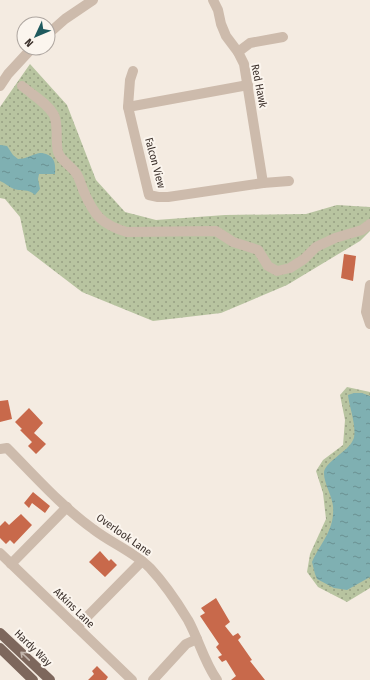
<svg xmlns="http://www.w3.org/2000/svg" width="370" height="680" font-family="'Fira Sans Condensed',sans-serif">
  <style>
    .grass { fill: url(#grass-dots) }
    .water { fill: url(#water-ripples) }
    .building { fill: #c8694b }
    .lines { fill: none; stroke-linecap: round; stroke-linejoin: round }
    .minor { stroke: #cdbbac; stroke-width: 10 }
    .major { stroke: #7d675c; stroke-width: 10 }
    .oneway { stroke: #c2b5ac }
    .labels { text-anchor: middle; dominant-baseline: central; stroke-width: 4; stroke-linejoin: round; paint-order: stroke }
    .street-label { font-size: 11px; fill: #3b302b; stroke: #fbf5ee }
  </style>
  <defs>
    <pattern id="grass-dots" width="8" height="8" patternUnits="userSpaceOnUse"><rect width="8" height="8" fill="#b8c4a0"/><path d="M2 2h.1M6 6h.1" fill="none" stroke="#97a083" stroke-width="1.8" stroke-linecap="round"/></pattern>
    <pattern id="water-ripples" width="26" height="14" patternUnits="userSpaceOnUse"><rect width="26" height="14" fill="#7fb0b2"/><path d="M2 4q2-2 4 0t4 0M15 11q2-2 4 0t4 0" fill="none" stroke="#699091"/></pattern>
  </defs>
  <rect width="100%" height="100%" fill="#f4ebe1"/>
  <g class="grass">
    <path d="M30,64L67,105L96,180L125,212L156,220L225,215L306,214L337,205L370,207V231L360,241L287,285L221,313L153,321L82,292L27,250L20,217L5,199L0,198V107Z"/>
    <path d="M347,387L370,392V588L347,602L318,587L307,572L310,554L326,519L323,493L316,471L323,460L343,445L345,420L340,395Z"/>
  </g>
  <g class="water">
    <path d="M1,145L7,146L13,155L18,159C25,159 29,156 36,154C38,153 39,153 42,153C54,155 56,162 55,174H39L38,179L40,189L35,195C27,188 23,192 14,189C9,187 5,183 0,181V145Z"/>
    <path d="M354,393H362L370,396V577L347,590L334,588L317,579L315,574L312,562C321,542 335,530 333,506C332,495 324,484 324,473C324,462 348,452 353,440C358,430 349,406 348,395Z"/>
  </g>
  <g class="building">
    <path d="M344,254L356,256L353,281L341,278Z"/>
    <path d="M8,400L12,419L0,422V401Z"/>
    <path d="M29,408L43,423L34,433L46,444L36,454L28,446L32,442L20,430L22,429L15,422Z"/>
    <path d="M33,492L50,506L45,513L32,503L29,508L24,503Z"/>
    <path d="M21,514L32,525L14,544L10,540L6,544L0,538V526L5,521L9,525Z"/>
    <path d="M100,551L109,561L111,559L117,565L105,577L89,562Z"/>
    <path d="M216,598L230,622L225,626L233,636L238,633L241,637L238,640L252,660L250,661L265,680H231L236,676L226,660L222,662L218,657L222,655L216,647L219,644L200,616L205,613L201,608Z"/>
    <path d="M97,666L108,677L106,680H88L94,674L92,671Z"/>
  </g>
  <g class="lines">
    <g class="minor">
      <path d="M213,0L218,10L221,24L226,36L238,52L244,64L263,183"/>
      <path d="M48,34L65,19L93,0"/>
      <path d="M238,52L250,43L283,37"/>
      <path d="M133,71L130,80L128,107L149,195L158,197H168L263,183L289,181"/>
      <path d="M0,86L8,74L32,48"/>
      <path d="M22,86C33,95 47,103 54,115C59,127 55,140 58,152C61,161 70,165 76,173C80,179 81,185 84,192C94,215 102,225 127,232L216,231L233,242L258,250L268,266L277,271L290,268L304,259L316,247L335,238L362,230L370,224"/>
      <path d="M128,107L248,85"/>
      <path d="M370,285L366,312L370,324"/>
      <path d="M0,449L7,448C34,475 61,506 93,529C111,543 134,552 150,568C165,584 177,602 188,620C199,640 204,662 217,680"/>
      <path d="M0,553L132,680"/>
      <path d="M11,564L67,507"/>
      <path d="M77,627L142,561"/>
      <path d="M153,680L186,644L197,639"/>
    </g>
    <g class="major">
      <path d="M0,633L50,680"/>
      <path d="M0,648L33,680"/>
    </g>
  </g>
  <defs><path id="oneway-shaft" d="M-6 0H5M1.5-3L5.5 0L1.5 3" fill="none" stroke-width="1.6" stroke-linecap="round" stroke-linejoin="round"/></defs>
  <use class="oneway" href="#oneway-shaft" transform="translate(25 656) rotate(-136)"/>
  <g class="labels">
    <g class="street-label">
      <text transform="translate(259 86) rotate(79)">Red Hawk</text>
      <text transform="translate(155 163) rotate(75)">Falcon View</text>
      <text transform="translate(124 535) rotate(35)">Overlook Lane</text>
      <text transform="translate(74 608) rotate(44)">Atkins Lane</text>
      <text transform="translate(33 648) rotate(44)">Hardy Way</text>
    </g>
  </g>
  <g transform="translate(36 36) rotate(226)"><circle r="19" fill="#fbf5ee" stroke="#aea6a0"/>
  <path d="M0-3L7 15L0 10L-7 15Z" fill="#1f5a5e"/>
  <text y="-6" font-size="11" font-weight="bold" text-anchor="middle" fill="#3b302b">N</text>
  </g>
</svg>
